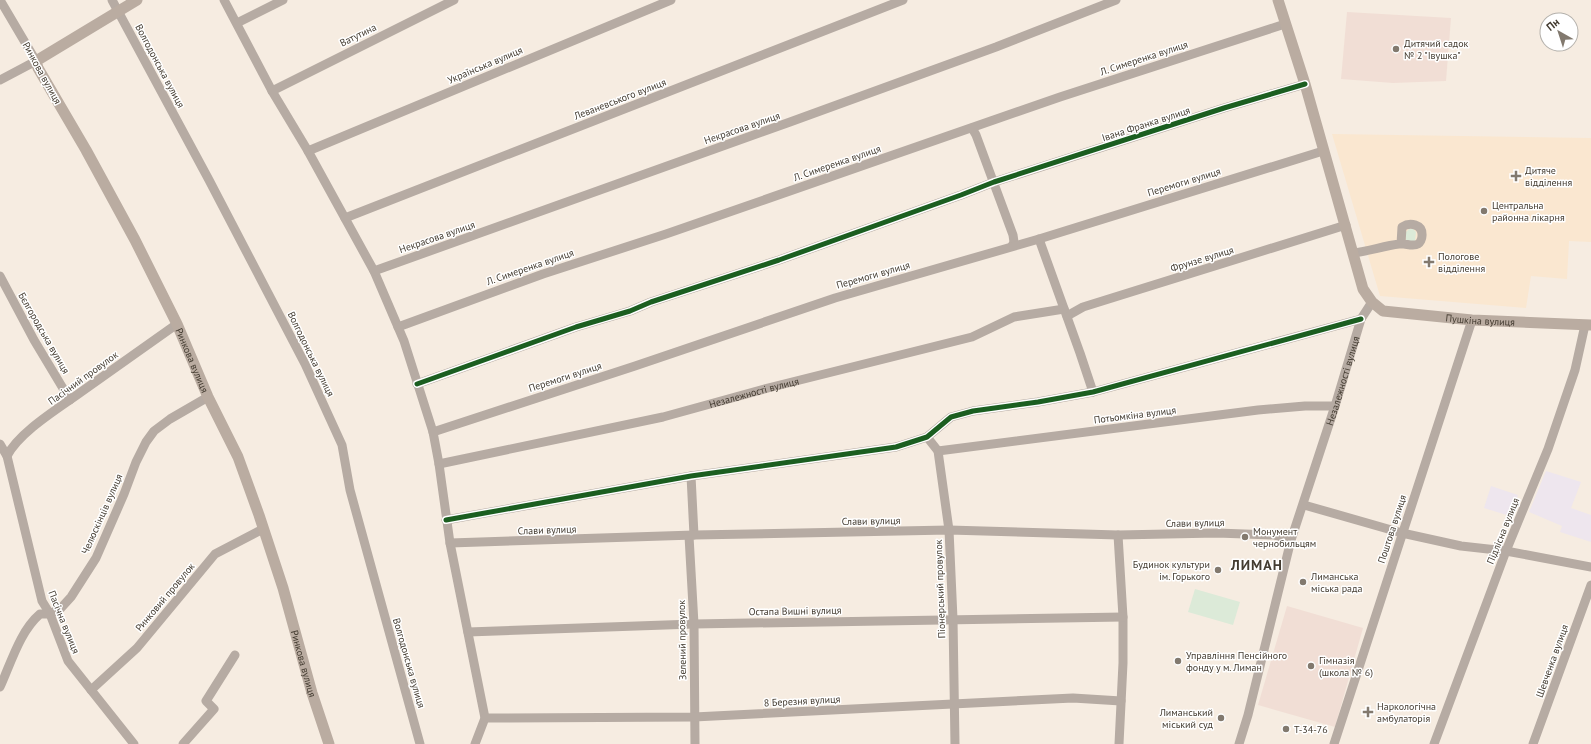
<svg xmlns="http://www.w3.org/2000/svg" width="1591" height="744" font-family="'PT Sans',sans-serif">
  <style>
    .built { fill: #fae7d0 }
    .industrial { fill: #eee6ee }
    .education { fill: #f1ded5 }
    .green { fill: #dcead8 }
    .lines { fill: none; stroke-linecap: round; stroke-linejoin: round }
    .minor { stroke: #b6aba3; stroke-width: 9 }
    .major { stroke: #baaca1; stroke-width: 11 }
    .cycleway-casing { stroke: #fff; stroke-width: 8 }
    .cycleway { stroke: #1b5e20; stroke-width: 5 }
    .poi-dot { fill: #82796e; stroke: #fff; stroke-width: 1.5 }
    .labels { text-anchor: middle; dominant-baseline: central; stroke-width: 3; stroke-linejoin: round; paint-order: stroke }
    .street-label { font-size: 10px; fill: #433b30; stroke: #fff }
    .poi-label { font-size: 10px; fill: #433b30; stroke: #fff; text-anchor: start }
    .district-label { font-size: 14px; font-weight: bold; letter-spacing: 1px; fill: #433b30; stroke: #fff }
  </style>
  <rect width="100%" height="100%" fill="#f6ece1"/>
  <path class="built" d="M1332,134L1591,138V242L1569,241L1567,279L1531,276L1526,308L1380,296Z"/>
  <g class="industrial">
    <path d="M1546,471L1581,482L1571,508L1591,515V542L1560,532L1562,526L1529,512Z"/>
    <path d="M1491,486L1518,495L1510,516L1484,508Z"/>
  </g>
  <g class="education">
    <path d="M1347,12L1451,18L1446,81L1393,83L1341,79Z"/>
    <path d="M1287,606L1363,628L1335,727L1258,705Z"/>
  </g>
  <g class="green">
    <path d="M1409,229H1413L1416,232L1415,241H1406V232Z"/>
    <path d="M1195,589L1240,602L1233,625L1188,612Z"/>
  </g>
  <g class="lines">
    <g class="minor">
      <path d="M112,0L209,180L305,364L342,445L350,490L420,744"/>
      <path d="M224,0L272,91L308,151L374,271L404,341L433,432L439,464L450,543L485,718L475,744"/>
      <path d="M237,23L283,0"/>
      <path d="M0,80L36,61L0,0"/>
      <path d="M272,91L454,0"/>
      <path d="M972,128L976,135L1013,235L1014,242L1012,246"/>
      <path d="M308,151L671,0"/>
      <path d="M345,218L903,0"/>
      <path d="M1039,239L1080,353L1093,392"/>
      <path d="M1353,253C1369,251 1384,246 1399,244C1405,243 1413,247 1418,244C1420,243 1422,239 1422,236C1423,224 1410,222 1402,227L1401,244"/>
      <path d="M374,271L790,122L996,47L1116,0"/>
      <path d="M0,276L34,340L70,400"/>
      <path d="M1067,316L1083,307L1346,225"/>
      <path d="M398,327L543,274L666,234L1060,97L1285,24"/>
      <path d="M417,384L576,327L630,311L651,302L779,260L961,195L994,182L1224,108L1305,84"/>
      <path d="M433,432L635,366L835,298L1039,239L1323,151"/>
      <path d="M927,437L938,451L949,530L953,619L955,744"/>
      <path d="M0,444L7,456L42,601L50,614L68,661L134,744"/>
      <path d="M938,451L1258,410L1305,406H1335"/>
      <path d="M7,456C19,432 59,408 81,392C113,369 145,347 177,324"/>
      <path id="s1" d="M439,464L663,417L768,388L972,337L1014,317L1064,309"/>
      <path d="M691,476L694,535"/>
      <path d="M1304,505L1402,533L1461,546L1506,551L1591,567"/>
      <path d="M446,520L691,476L896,447L927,437L951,417L973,411L1038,402L1093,392L1361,319"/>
      <path d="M1118,535L1123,617V663L1119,744"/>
      <path d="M689,536L694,624L695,744"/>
      <path d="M450,543L694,535L949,530L1118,535L1217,533L1274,535L1291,540"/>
      <path d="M468,632L694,624L1123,617"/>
      <path d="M0,687C11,663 20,631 40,614H50L61,608L71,597L96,558L124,494L136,462L146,442L154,431L170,419L208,397"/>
      <path d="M91,690L137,648L215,554L263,529"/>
      <path d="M485,718L694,717L1073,698L1121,701"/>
      <path d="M183,744L214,709L206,701L235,655"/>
      <path id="s2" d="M1239,744L1248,715L1291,540L1335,406L1361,319L1372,302"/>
      <path d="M1334,744L1472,320"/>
      <path d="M1434,744L1506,551L1548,449L1575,370L1585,325"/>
      <path d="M1533,744L1591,585"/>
    </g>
    <g class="major">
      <path id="s3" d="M137,0L36,61L38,68L86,150L135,240L177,324L208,397L238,457L259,515L283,588L312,693L329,744"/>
      <path id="s4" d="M1278,0L1305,84L1363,289L1372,302L1383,311L1472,320L1591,325"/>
    </g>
    <g class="cycleway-casing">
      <g id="cycleway">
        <path d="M417,384L576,327L630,311L651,302L779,260L961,195L994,182L1224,108L1305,84"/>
        <path d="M446,520L691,476L896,447L927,437L951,417L973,411L1038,402L1093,392L1361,319"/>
      </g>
    </g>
    <use href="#cycleway" class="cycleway"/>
  </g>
  <g class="poi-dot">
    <circle cx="1396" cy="49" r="4"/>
    <path d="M1514 170h4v4h4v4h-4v4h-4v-4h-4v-4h4z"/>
    <circle cx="1484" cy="211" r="4"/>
    <path d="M1427 256h4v4h4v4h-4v4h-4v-4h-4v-4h4z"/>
    <circle cx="1245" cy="537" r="4"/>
    <circle cx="1218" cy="570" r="4"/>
    <circle cx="1303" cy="582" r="4"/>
    <circle cx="1178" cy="661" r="4"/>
    <circle cx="1311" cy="666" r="4"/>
    <path d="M1366 706h4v4h4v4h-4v4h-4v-4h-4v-4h4z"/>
    <circle cx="1221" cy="718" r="4"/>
    <circle cx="1286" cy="729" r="4"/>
  </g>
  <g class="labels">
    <g class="street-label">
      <text transform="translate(358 35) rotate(-26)">Ватутина</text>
      <text transform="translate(1144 58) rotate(-18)">Л. Симеренка вулиця</text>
      <text transform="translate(485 65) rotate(-23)">Українська вулиця</text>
      <text transform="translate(160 66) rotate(62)">Волгодонська вулиця</text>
      <text transform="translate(42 73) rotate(61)">Ринкова вулиця</text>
      <text transform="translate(620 99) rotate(-21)">Леваневського вулиця</text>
      <text transform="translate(1146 124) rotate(-18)">Івана Франка вулиця</text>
      <text transform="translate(742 128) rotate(-19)">Некрасова вулиця</text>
      <text transform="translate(837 163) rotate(-19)">Л. Симеренка вулиця</text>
      <text transform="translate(1184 182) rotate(-17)">Перемоги вулиця</text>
      <text transform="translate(437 237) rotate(-19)">Некрасова вулиця</text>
      <text transform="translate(1202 259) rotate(-17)">Фрунзе вулиця</text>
      <text transform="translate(530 267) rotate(-19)">Л. Симеренка вулиця</text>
      <text transform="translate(873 275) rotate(-16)">Перемоги вулиця</text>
      <text stroke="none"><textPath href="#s4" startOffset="429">Пушкіна вулиця</textPath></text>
      <text transform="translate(44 333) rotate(60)">Бєлгородська вулиця</text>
      <text transform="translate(311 354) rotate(64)">Волгодонська вулиця</text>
      <text stroke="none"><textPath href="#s3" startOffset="456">Ринкова вулиця</textPath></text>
      <text transform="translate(565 377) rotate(-18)">Перемоги вулиця</text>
      <text transform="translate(83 378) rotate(-36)">Пасічний провулок</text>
      <text stroke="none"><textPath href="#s2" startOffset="378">Незалежності вулиця</textPath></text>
      <text stroke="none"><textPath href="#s1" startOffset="323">Незалежності вулиця</textPath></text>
      <text transform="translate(1135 415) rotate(-7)">Потьомкіна вулиця</text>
      <text transform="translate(102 514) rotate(-66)">Челюскінців вулиця</text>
      <text transform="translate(871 521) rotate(-1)">Слави вулиця</text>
      <text transform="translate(1195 523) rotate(-1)">Слави вулиця</text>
      <text transform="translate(1392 529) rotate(-72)">Поштова вулиця</text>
      <text transform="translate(547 530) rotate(-2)">Слави вулиця</text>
      <text transform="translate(1503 531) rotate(-68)">Підлісна вулиця</text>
      <text transform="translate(940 589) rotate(-92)">Піонерський провулок</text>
      <text transform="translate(165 597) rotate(-50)">Ринковий провулок</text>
      <text transform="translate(795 611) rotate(-1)">Остапа Вишні вулиця</text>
      <text transform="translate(64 622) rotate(68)">Пасічна вулиця</text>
      <text transform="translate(682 640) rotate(-91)">Зелений провулок</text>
      <text transform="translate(1552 661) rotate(-70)">Шевченка вулиця</text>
      <text stroke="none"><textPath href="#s3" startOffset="780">Ринкова вулиця</textPath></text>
      <text transform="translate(409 663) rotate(74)">Волгодонська вулиця</text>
      <text transform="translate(802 701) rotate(-3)">8 Березня вулиця</text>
    </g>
    <g class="poi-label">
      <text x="1404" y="43">Дитячий садок<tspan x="1404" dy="12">№ 2 "Івушка"</tspan></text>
      <text x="1525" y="170">Дитяче<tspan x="1525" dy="12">відділення</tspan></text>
      <text x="1492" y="205">Центральна<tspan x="1492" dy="12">районна лікарня</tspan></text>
      <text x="1438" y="256">Пологове<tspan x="1438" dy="12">відділення</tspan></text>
      <text x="1253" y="531">Монумент<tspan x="1253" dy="12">чернобильцям</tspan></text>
      <text x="1210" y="564" text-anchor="end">Будинок культури<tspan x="1210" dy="12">ім. Горького</tspan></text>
      <text x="1311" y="576">Лиманська<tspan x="1311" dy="12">міська рада</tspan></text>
      <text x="1186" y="655">Управління Пенсійного<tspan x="1186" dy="12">фонду у м. Лиман</tspan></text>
      <text x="1319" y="660">Гімназія<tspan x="1319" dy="12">(школа № 6)</tspan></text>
      <text x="1377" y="706">Наркологічна<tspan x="1377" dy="12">амбулаторія</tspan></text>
      <text x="1213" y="712" text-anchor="end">Лиманський<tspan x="1213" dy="12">міський суд</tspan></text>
      <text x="1294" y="729">Т-34-76</text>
    </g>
    <g class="district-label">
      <text x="1257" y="565">ЛИМАН</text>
    </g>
  </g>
  <g transform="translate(1559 32) rotate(321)"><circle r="19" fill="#ffffff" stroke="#b4b1ac"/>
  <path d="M0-3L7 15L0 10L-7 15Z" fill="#82796e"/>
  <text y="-6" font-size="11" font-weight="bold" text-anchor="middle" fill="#433b30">Пн</text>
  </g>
</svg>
